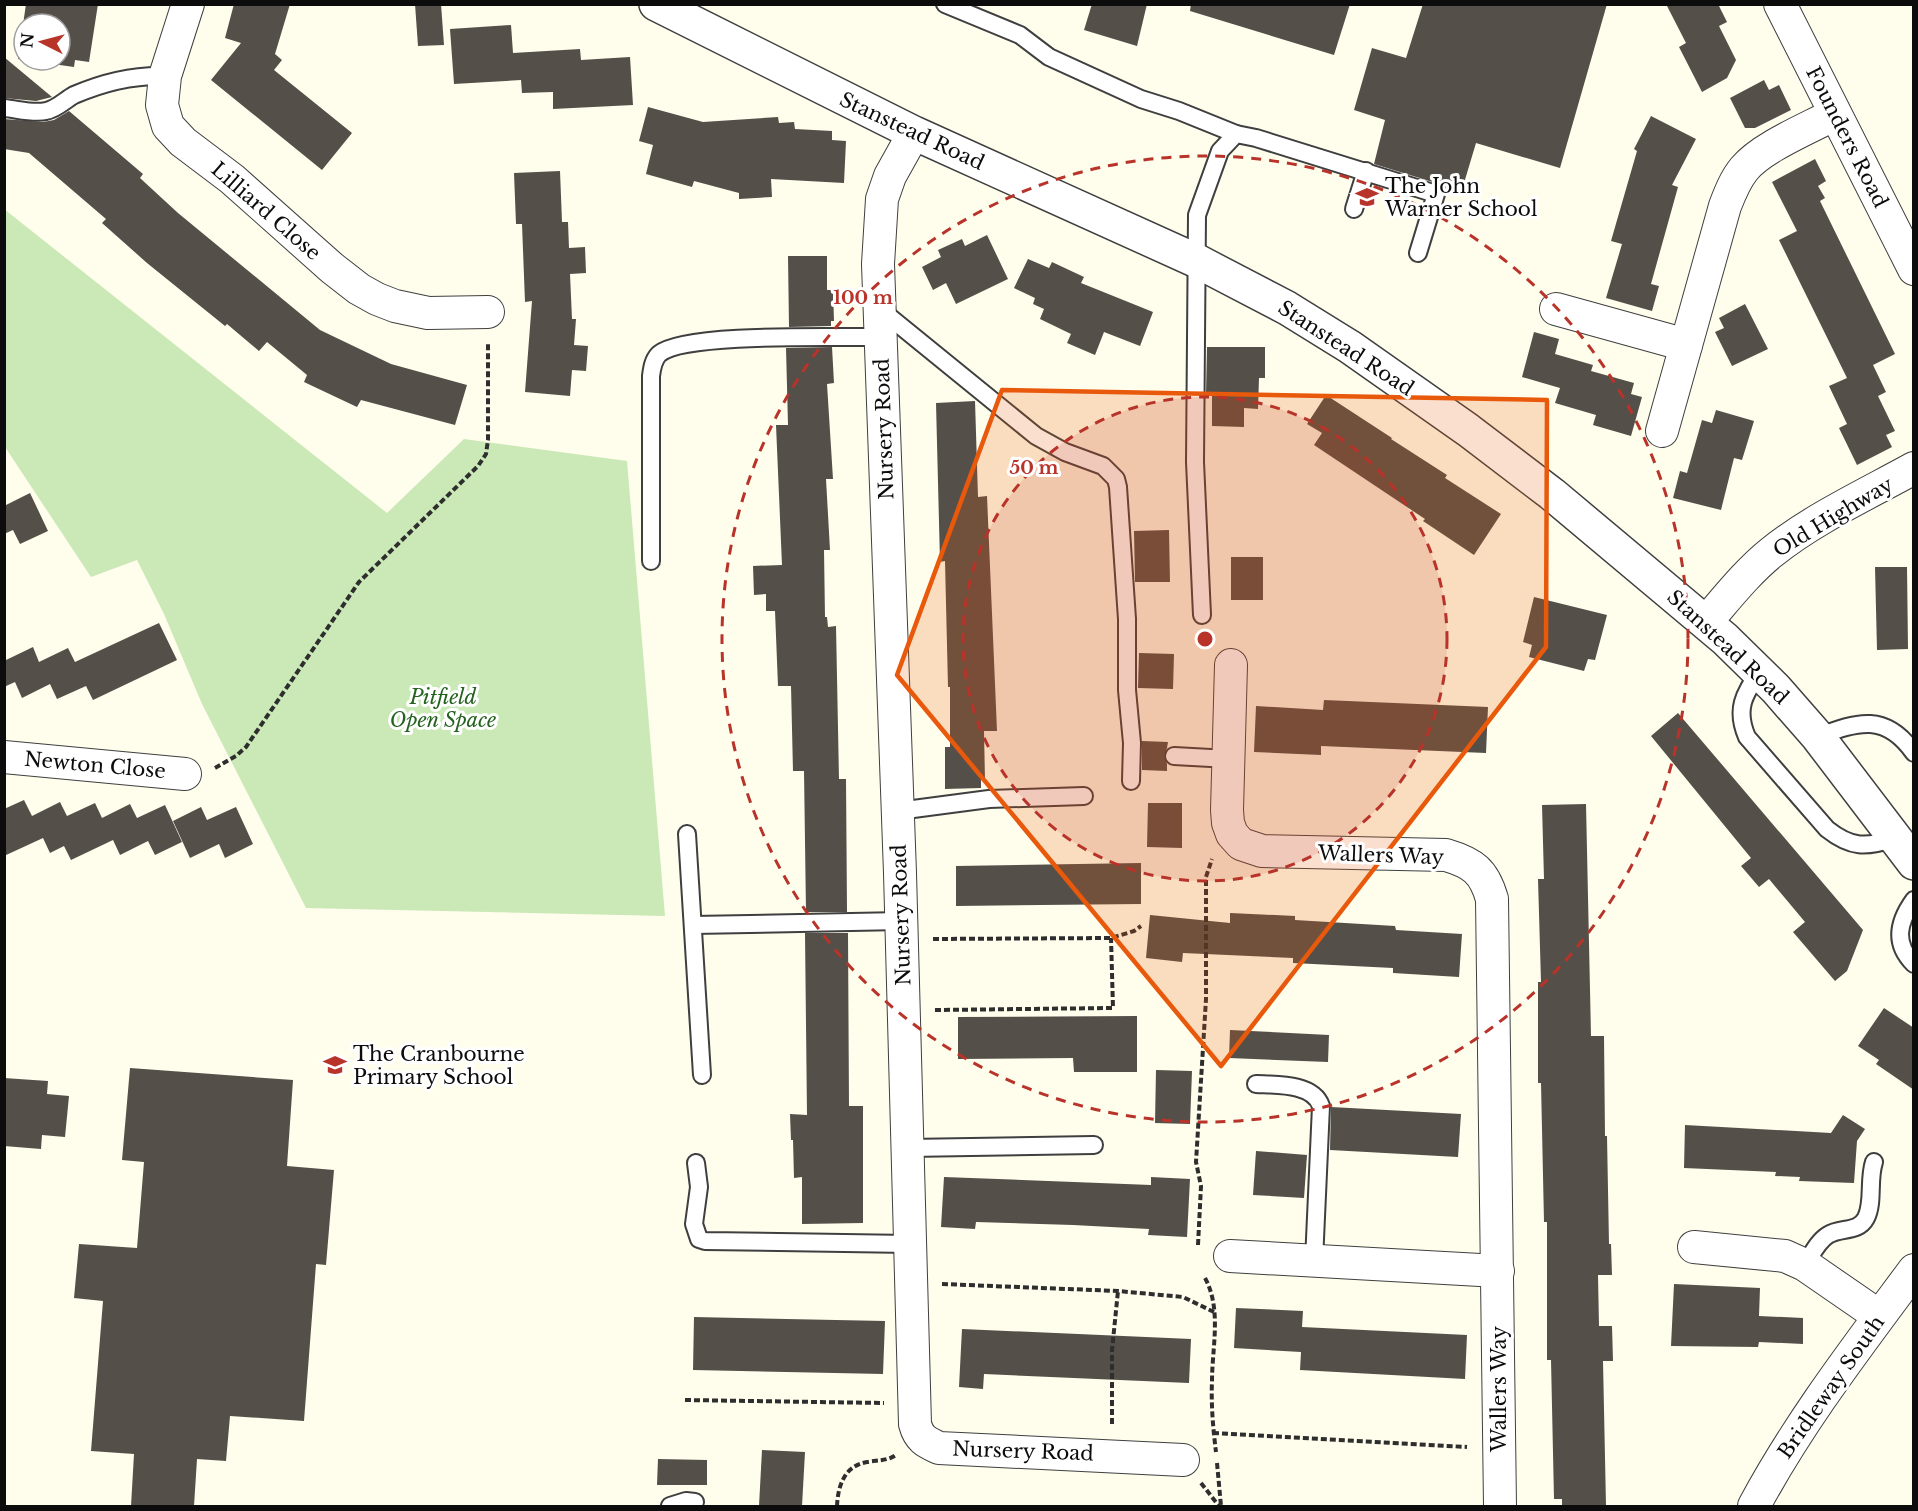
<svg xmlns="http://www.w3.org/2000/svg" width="1918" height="1511" font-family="'Libre Baskerville',serif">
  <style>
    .park { fill: #cbe8b7 }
    .building { fill: #554f49 }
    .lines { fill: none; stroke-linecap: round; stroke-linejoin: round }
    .service-casing { stroke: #3f3f3f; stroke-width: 20 }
    .minor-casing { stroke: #3f3f3f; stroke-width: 34 }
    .tertiary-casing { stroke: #3f3f3f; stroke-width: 36 }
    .path { stroke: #2e2e2e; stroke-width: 4; stroke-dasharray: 6 3; stroke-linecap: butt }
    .service { stroke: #fff; stroke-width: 16 }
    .minor { stroke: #fff; stroke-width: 32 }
    .tertiary { stroke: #fff; stroke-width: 33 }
    .marked { fill: #e8590c; fill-opacity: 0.2; stroke: #e8590c; stroke-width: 4.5; stroke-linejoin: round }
    .ring { fill: none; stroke: #b83329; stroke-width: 3; stroke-dasharray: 10 8 }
    .labels { text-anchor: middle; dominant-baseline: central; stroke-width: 6; stroke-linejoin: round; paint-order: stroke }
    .street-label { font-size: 20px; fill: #0c0c0c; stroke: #fff }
    .poi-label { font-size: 20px; fill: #0c0c0c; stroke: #fff; text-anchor: start }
    .park-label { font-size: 20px; font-style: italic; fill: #25621f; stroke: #fff }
    .centre { fill: #b83329; stroke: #fff; stroke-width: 3 }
    .ring-label { font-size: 18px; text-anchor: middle; font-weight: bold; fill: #b83329; stroke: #fff; stroke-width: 6; stroke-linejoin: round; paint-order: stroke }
  </style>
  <rect width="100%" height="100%" fill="#fffdec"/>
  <path class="park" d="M4,209L387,513L464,439L627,461L665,916L306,908L202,704L164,614L137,560L91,577L5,447Z"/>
  <g class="building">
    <path d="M26,4H98L89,62L75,60L74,67L24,60H60V24H24V60L18,59Z"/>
    <path d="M234,4H290L275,54L282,60L274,70L352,133L322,170L211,80L241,43L225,38Z"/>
    <path d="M415,4H441L444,45L418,46Z"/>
    <path d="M1092,4H1147L1137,46L1084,30Z"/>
    <path d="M1191,4H1350L1334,55L1190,11Z"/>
    <path d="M1423,4H1607L1560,168L1476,143L1461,193L1444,188L1439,184L1374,164L1385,120L1354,110L1372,48L1406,58Z"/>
    <path d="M1666,4H1718L1727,22L1719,26L1736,60L1727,78L1702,92L1679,47L1686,43Z"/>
    <path d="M511,25L513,53L580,49L581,60L630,57L633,105L553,109V92L522,93L521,80L454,84L450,29Z"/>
    <path d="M4,57L52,97L36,101L4,98Z"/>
    <path d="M1764,80L1769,90L1779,85L1791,110L1755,128H1745L1730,98Z"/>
    <path d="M648,107L703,122L778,117L779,123L794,122L795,129L832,131V140L846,141L844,183L771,179L772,197L739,199V193L694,181L692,187L646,174L653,145L639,141Z"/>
    <path d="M69,111L143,174L140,178L178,213L320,330L391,364L467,385L455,425L361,400L357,407L304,382L307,375L267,342L259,351L227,324L225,326L147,263L102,223L106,219L29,153L4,149V119L43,122L54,120Z"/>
    <path d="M1651,116L1696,139L1672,185L1678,187L1651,284L1659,286L1652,311L1606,298L1622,244L1611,241L1637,151L1634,149Z"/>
    <path d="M1815,159L1826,181L1818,186L1825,198L1820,201L1895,354L1873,365L1886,392L1878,396L1895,431L1886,435L1892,447L1857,465L1839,428L1847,424L1829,386L1847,378L1779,240L1797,231L1772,182Z"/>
    <path d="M560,171L562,222H568L569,248L585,247L586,273L570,274L572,319H576L574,345L588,346L586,371L572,370L570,396L525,392L532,301L525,302L522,224H516L514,173Z"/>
    <path d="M987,235L1008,279L956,304L946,283L933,290L922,267L941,257L938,250L962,239L965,246Z"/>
    <path d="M788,256H827V290H833L834,321H831V326L789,327Z"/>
    <path d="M1028,259L1049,268L1052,262L1084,277L1081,283L1153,312L1140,346L1104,332L1095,355L1067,343L1071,334L1040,319L1044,309L1033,304L1035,298L1014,288Z"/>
    <path d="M1745,304L1768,349L1732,366L1715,332L1724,328L1719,318Z"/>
    <path d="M1534,332L1559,339L1555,354L1593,365L1591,371L1634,383L1631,394L1642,397L1631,436L1593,425L1596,415L1555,403L1560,388L1522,377Z"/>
    <path d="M832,347L834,383L827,384L833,479H826L830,550H824L825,617H827L828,627L836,626L839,779H846L847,912H806L804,771H793L791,686H778L775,611H766V594L754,595L753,566L782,565L776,425H788L786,348Z"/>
    <path d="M1207,347H1265V378H1259L1258,409L1244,408V427L1212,426V394H1206Z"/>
    <path d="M1326,395L1392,438L1391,439L1447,475L1445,478L1501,514L1474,555L1423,521L1425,519L1314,445L1322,433L1307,424Z"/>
    <path d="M975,401L978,497L987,496L997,731H984L985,780H981V788L945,789V747H950V687H948L945,561L940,562L936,403Z"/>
    <path d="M1716,410L1754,421L1742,460L1734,458L1721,510L1673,498L1680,471L1687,473L1702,420L1712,423Z"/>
    <path d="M30,493L48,531L20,544L13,530L4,534V506Z"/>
    <path d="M1169,530L1170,582H1135L1134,531Z"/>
    <rect x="1231" y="557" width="32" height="43"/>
    <path d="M1875,567H1907L1908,649L1877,650Z"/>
    <path d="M1534,597L1607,615L1595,660L1588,659L1584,671L1529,657L1532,645L1523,642Z"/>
    <path d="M159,623L177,660L93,700L86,686L57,699L50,684L22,698L15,682L4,687V661L33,647L39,662L68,648L75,662Z"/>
    <path d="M1139,653L1174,654L1173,689L1138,688Z"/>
    <path d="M1324,700L1488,707L1486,753L1321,746V755L1254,752L1256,706L1323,710Z"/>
    <path d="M1678,713L1863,930L1847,971L1835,981L1793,932L1805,922L1769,879L1759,887L1741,866L1751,858L1651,736Z"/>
    <path d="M1142,741L1168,742L1167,748L1164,756L1167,764V771L1142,770Z"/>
    <path d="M24,800L32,816L60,802L67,816L95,803L102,818L130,804L137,818L165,805L182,842L155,855L148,841L120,855L113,840L71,860L64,846L50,853L43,838L4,856V809Z"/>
    <path d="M1148,803H1182V848L1147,847Z"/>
    <path d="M1586,804L1591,1036H1604L1605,1136H1607L1609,1244H1611L1612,1275H1598L1599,1326H1612L1613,1361H1603L1606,1506H1562V1499H1554L1551,1360H1547V1222H1544L1541,1083H1538V982H1541L1538,879H1544L1542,805Z"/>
    <path d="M201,807L207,820L236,807L253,844L225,858L219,844L190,858L173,821Z"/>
    <path d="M1141,863V904L956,906V866Z"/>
    <path d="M1230,913L1295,916V920L1395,926L1396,930L1462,934L1459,977L1393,973V968L1293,963V958L1183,953L1182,962L1146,958L1150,915L1230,923Z"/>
    <path d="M805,933H848L849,1106H863V1223L802,1224V1177L794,1178L793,1140H791L790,1114L807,1115Z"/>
    <path d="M1884,1008L1914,1028V1090L1876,1064L1879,1060L1858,1046Z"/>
    <path d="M1137,1016V1072H1074L1073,1058L958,1059V1017Z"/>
    <path d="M1230,1030L1329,1035L1328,1062L1229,1058Z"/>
    <path d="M130,1068L293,1080L287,1166L334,1170L326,1265L316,1264L304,1421L230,1416L226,1461L197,1459L194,1506H131L134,1454L91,1451L103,1301L74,1298L79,1244L137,1248L144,1162L122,1160Z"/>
    <path d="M1156,1070L1192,1071L1190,1124L1155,1123Z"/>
    <path d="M4,1078L48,1081L47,1094L69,1096L65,1137L42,1135L41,1149L4,1146Z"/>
    <path d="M1331,1107L1461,1114L1458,1157L1330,1150Z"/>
    <path d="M1843,1115L1865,1129L1857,1141L1854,1183L1799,1181L1800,1177L1775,1176L1776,1172L1684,1168L1685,1125L1831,1133Z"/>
    <path d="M1256,1151L1307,1155L1304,1198L1253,1195Z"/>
    <path d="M944,1177L1151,1185V1177L1190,1179L1187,1237L1148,1235L1149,1229L1073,1225L976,1222L975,1229L941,1227Z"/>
    <path d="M1674,1284L1760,1288L1759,1316L1803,1318V1344L1759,1342L1758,1347L1671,1346Z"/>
    <path d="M1236,1308L1303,1311L1302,1327L1467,1335L1465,1379L1300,1370L1301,1352L1234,1348Z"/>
    <path d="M694,1317L885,1321L883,1374L693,1370Z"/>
    <path d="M962,1329L1191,1339L1189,1383L984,1374L983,1389L959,1387Z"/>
    <path d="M762,1450L805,1452L802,1506H759Z"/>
    <path d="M658,1459L707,1460V1485H657Z"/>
  </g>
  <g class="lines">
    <g class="service-casing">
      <g id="service">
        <path d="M945,4L1020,35L1049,57L1141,99L1179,111L1236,134"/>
        <path d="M4,108C17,109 33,114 46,111C57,109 65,100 74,95C104,82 133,75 165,76"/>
        <path d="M1354,209L1366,171"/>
        <path d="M881,310L1036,436L1065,452L1103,466L1116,479L1118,487L1127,619V690L1132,743L1131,781"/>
        <path d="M651,561V376C652,368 653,360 659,354C684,332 841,338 881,337"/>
        <path d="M1202,615L1195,462L1197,215L1220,151L1236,134L1256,138L1436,194L1418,253"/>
        <path d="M1759,672C1744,695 1735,709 1747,737L1827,829C1851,848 1866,848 1895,838"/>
        <path d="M1818,737C1858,721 1886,713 1914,753"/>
        <path d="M1174,756L1229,759"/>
        <path d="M898,811L989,799L1084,796"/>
        <path d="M687,834L702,1075"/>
        <path d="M1914,900C1898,922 1893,943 1914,964"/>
        <path d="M693,925L902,921"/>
        <path d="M1256,1084C1276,1085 1313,1083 1321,1106L1314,1261"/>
        <path d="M908,1148L1094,1145"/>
        <path d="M696,1163L699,1187L694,1224L699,1239L705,1241L910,1244"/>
        <path d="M1805,1265C1812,1254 1818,1241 1828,1235C1841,1227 1858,1233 1866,1218C1874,1202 1868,1180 1874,1162"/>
        <path d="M670,1506L686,1501L695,1502"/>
      </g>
    </g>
    <g class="minor-casing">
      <g id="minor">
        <path d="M188,4L165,76L162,105L168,126L183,142L232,179L332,268L359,289L377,299L395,306L428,313L488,312"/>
        <path d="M1780,4L1914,269"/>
        <path d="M914,133L890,176L882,199L878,264L900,873L915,1424C919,1439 926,1442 939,1448L1183,1460"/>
        <path d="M1556,309L1686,345"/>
        <path d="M1662,431L1725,206C1730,193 1735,180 1744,169C1762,147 1809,128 1835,114"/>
        <path d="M1706,622C1727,598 1747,572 1772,552C1813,519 1867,494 1914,468"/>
        <path d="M1231,665L1227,810L1228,823L1232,834L1241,844L1262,851L1446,855C1473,863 1484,871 1492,899L1500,1506"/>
        <path d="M4,757L185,774"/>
        <path d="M1694,1247L1785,1256L1805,1265L1879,1316"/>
        <path d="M1230,1256L1498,1271"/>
        <path d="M1754,1506C1799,1422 1857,1347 1914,1270"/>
      </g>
    </g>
    <g class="tertiary-casing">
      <path id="tertiary" d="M656,4L914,133L1197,261L1287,308L1350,347L1468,430L1552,494L1725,639L1776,689L1818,737L1914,863"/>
    </g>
    <g class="path">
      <path d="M215,768L236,756L246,747L359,582L478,466L486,454L488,440V344"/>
      <path d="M933,939L1111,938L1134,931L1141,926"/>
      <path d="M935,1010L1113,1008L1111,938"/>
      <path d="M1198,1245L1201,1186L1196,1162L1206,999V877L1212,859"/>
      <path d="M1205,1278C1222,1309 1212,1348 1212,1381C1211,1405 1213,1428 1216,1452"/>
      <path d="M942,1284L1118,1291L1183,1297L1214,1312"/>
      <path d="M685,1400L884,1403"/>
      <path d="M1112,1424V1350L1118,1291"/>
      <path d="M1213,1433L1467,1447"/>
      <path d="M1217,1463L1221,1506"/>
      <path d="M1201,1483L1219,1506"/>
      <path d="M837,1506C838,1486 844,1466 867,1462C878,1460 887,1461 896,1455"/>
    </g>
    <use href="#service" class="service"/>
    <use href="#minor" class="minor"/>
    <use href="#tertiary" class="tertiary"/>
  </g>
  <path class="marked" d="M1002,390L1547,400L1546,647L1221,1066L897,675Z"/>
  <circle cx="1205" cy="639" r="242" fill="#b83329" fill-opacity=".12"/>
  <g class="ring">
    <circle cx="1205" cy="639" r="242"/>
    <circle cx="1205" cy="639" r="483"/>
  </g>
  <defs>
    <g id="school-bare" transform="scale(1.8)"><path d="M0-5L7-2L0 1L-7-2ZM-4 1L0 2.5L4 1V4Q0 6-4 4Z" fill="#b83329" stroke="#fff" stroke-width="2.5" paint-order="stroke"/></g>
  </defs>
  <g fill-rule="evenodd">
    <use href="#school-bare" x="1367" y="197"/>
    <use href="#school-bare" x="335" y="1065"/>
  </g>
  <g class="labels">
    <g class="street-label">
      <text transform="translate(912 131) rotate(25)">Stanstead Road</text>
      <text transform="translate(1847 137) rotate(63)">Founders Road</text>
      <text transform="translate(266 211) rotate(41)">Lilliard Close</text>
      <text transform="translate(1346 348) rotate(33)">Stanstead Road</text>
      <text transform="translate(884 429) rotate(-92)">Nursery Road</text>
      <text transform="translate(1833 517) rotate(-31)">Old Highway</text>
      <text transform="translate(1728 647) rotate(43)">Stanstead Road</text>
      <text transform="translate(95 765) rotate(5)">Newton Close</text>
      <text transform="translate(1381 855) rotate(2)">Wallers Way</text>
      <text transform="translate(901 915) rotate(-92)">Nursery Road</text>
      <text transform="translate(1831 1387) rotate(-55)">Bridleway South</text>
      <text transform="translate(1499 1389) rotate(-90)">Wallers Way</text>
      <text transform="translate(1023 1451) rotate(2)">Nursery Road</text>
    </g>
    <g class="poi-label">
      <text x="1385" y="186">The John<tspan x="1385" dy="23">Warner School</tspan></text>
      <text x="353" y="1054">The Cranbourne<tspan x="353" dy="23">Primary School</tspan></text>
    </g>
    <g class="park-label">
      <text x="443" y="697">Pitfield<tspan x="443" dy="23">Open Space</tspan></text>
    </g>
  </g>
  <circle cx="1205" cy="639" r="9" class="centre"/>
  <g class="ring-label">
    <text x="863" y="304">100 m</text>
    <text x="1034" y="474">50 m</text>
  </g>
  <rect width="1918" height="1511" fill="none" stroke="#0c0c0c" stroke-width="12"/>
  <g transform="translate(42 42) rotate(276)"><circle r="28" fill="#ffffff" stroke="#9e9e9e" stroke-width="1.5"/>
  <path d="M0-4.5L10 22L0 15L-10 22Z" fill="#b83329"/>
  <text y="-9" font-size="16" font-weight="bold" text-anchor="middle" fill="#0c0c0c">N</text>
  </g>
</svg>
